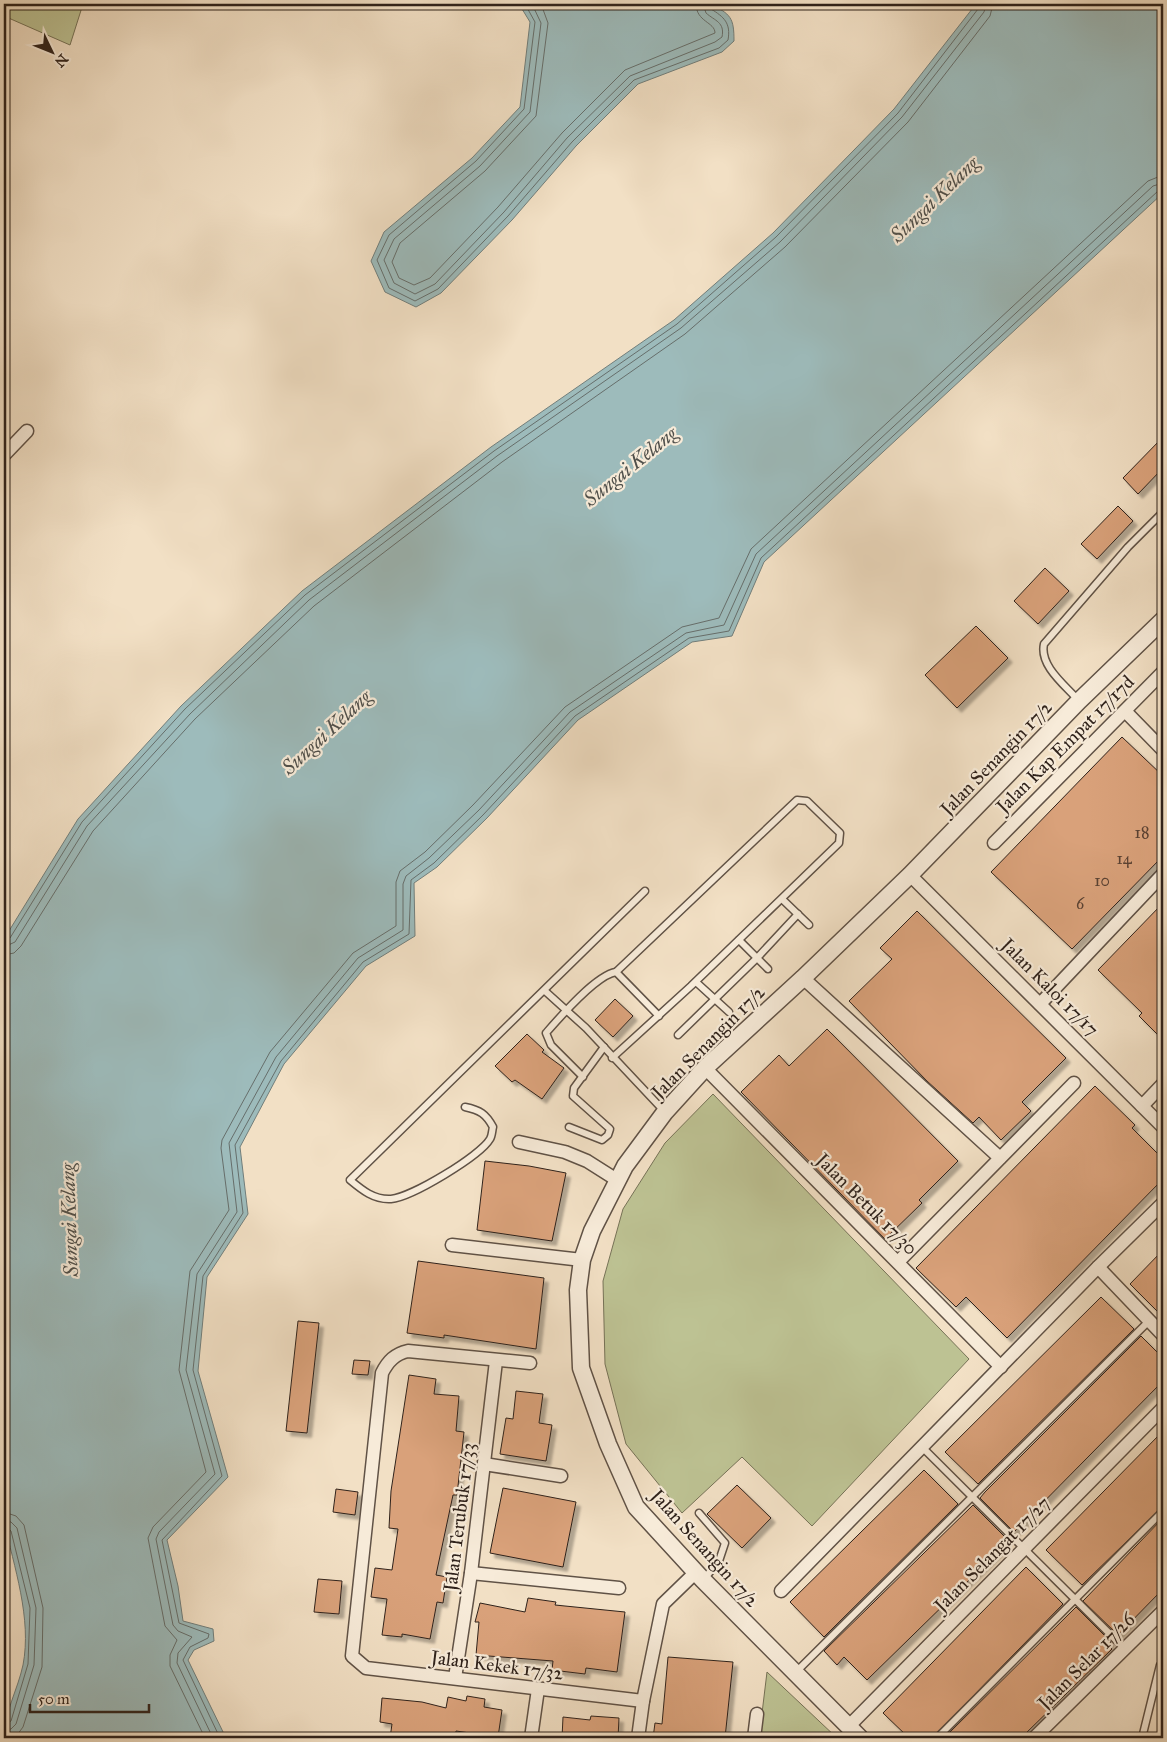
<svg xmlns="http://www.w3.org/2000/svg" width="1167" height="1742" font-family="'IM FELL Great Primer',serif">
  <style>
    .green { fill: #bdc293; stroke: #767257 }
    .water { fill: #9dbbbb; stroke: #717e7b }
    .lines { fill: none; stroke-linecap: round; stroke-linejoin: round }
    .shore { stroke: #666e6b; stroke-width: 1 }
    .building { fill: #d9a17a; stroke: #2f221b; filter: url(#shadow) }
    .service-casing { stroke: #605246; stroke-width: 9 }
    .minor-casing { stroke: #605246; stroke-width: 15 }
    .tertiary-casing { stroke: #605246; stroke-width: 19 }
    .service { stroke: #f7ebd9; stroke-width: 6 }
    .minor { stroke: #f7ebd9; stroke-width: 12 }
    .tertiary { stroke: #f7ebd9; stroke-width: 16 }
    .labels { text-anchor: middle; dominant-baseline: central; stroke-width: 4.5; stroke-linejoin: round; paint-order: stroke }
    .number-label { font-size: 16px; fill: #5a4233 }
    .street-label { font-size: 19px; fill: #2f221b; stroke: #f7ebd9 }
    .water-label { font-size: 20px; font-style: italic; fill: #50504b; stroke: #f7ebd9 }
  </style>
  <defs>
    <filter id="shadow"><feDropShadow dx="4.5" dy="4.5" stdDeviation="1" flood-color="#0004"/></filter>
  </defs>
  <rect width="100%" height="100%" fill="#f2e0c5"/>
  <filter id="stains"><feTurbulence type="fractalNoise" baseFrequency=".004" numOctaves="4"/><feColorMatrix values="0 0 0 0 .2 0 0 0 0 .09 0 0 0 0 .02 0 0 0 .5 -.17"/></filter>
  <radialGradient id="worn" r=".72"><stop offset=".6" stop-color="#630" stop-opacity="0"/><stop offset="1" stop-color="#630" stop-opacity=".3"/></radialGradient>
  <g class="green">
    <path d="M4,4H83L70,45L4,16Z"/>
    <path d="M713,1094L969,1359L812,1526L742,1457L682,1513L626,1444L605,1364L603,1281L623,1209L665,1143Z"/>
    <path d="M767,1672L837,1738H759Z"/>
  </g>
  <g class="water">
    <path d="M519,4H710C731,14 734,18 734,41L722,52L638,84L576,146L512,220L441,293L416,307L385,292L371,261L384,232L472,158L520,107L530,22Z"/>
    <path d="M976,4H1163V193L764,562L732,636L692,642L578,720L487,818L437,867L414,883L415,936L366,966L284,1064L240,1147L248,1214L207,1277L198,1371L228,1477L167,1540L178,1586L183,1621L213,1629L214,1641L194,1650L188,1660L226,1738H4C4,1713 18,1689 23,1665C32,1619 14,1566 4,1522V939L78,819L181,706L302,591L491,447L674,320L773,233L894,109Z"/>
  </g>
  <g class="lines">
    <g class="shore">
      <path d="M525,4L535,22L524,109L476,161L389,235L377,260L389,288L415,301L438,289L508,216L572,142L634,80L719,48L728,40C731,23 724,17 711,9L709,4"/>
      <path d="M532,4L541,23L530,112L480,166L394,239L384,260L394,283L415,294L435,284L504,212L567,138L630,76L715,42L722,37C725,22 715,21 706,13L703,4"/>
      <path d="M541,4L548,23L536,116L485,171L400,243L392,262L399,278L414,285L430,278L498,207L562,133L625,70L715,33C715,22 696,22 696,4"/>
      <path d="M4,941L10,938L82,822L185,709L305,595L494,451L677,324L776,237L898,113L978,9L979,4"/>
      <path d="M4,947L15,942L87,826L190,714L309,600L497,456L681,328L780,242L902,117L984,12L986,4"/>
      <path d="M4,955L14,953L21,946L93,831L195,719L314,606L502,462L685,334L785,247L908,122L990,16L993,4"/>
      <path d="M4,1512L16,1516L24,1525L43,1608L42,1667L23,1727L17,1735L7,1738"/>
      <path d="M4,1520L11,1522L17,1528L36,1608L34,1665L16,1724L11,1729L4,1731"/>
      <path d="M4,1526L11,1531L30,1608L28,1664L11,1721L4,1725"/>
      <path d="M205,1738L170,1666V1655L177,1640L165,1626L148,1538L153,1527L206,1472L179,1370L190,1271L229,1210L221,1148L222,1140L270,1052L353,953L396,926V882L400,871L425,852L473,805L565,707L682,627L719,618L751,549L1148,181L1163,175"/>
      <path d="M213,1738L177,1663L178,1653L192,1637L178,1631L173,1625L156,1539L159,1532L215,1474L186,1370L197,1274L237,1212L229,1143L276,1057L358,958L403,930V884L406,876L429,858L479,810L570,712L686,633L724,625L756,554L1153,186L1163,183"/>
      <path d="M220,1738L183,1660L190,1647L208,1638L209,1634L179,1623L162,1540L222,1476L193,1370L203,1276L243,1213L235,1145L281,1061L363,962L409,934L411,880L434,863L483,815L575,716L689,638L729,631L761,558L1158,191L1163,189"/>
    </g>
  </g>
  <g class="building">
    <path d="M1163,437V468L1138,494L1123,478Z"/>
    <path d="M1118,506L1133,521L1097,559L1081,544Z"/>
    <path d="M1045,568L1069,591L1038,624L1014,601Z"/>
    <path d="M976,626L1008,658L957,708L925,675Z"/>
    <path d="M1122,737L1163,776V856L1072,949L991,872Z"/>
    <path d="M1163,903V1040L1139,1016L1142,1013L1098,970Z"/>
    <path d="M917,911L1066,1058L1022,1102L1031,1111L1001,1140L979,1117L973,1123L927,1081L849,1001L892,959L880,948Z"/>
    <path d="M615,999L633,1016L613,1037L595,1020Z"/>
    <path d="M827,1029L958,1161L919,1200L922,1203L885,1239L741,1092L779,1055L789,1066Z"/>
    <path d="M527,1034L544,1050L542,1052L564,1068L542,1099L515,1080L512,1082L495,1066Z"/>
    <path d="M1095,1086L1135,1125L1132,1128L1163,1159V1179L1007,1338L966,1297L956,1307L916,1268Z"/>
    <path d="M485,1161L529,1166L566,1173L552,1241L477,1230Z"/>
    <path d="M1163,1250V1317L1130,1284Z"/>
    <path d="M418,1261L544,1278L536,1349L444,1335V1338L407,1333Z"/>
    <path d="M1101,1297L1134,1329L978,1484L945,1452Z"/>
    <path d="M298,1321L319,1323L307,1433L286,1431Z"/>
    <path d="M1141,1336L1163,1358V1381L1014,1532L980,1498L985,1492Z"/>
    <path d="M354,1360L370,1361L368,1375L352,1374Z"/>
    <path d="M409,1375L436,1379L434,1394L459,1396L456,1431L464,1432L457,1495H453L436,1575L447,1577L443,1603L437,1602L430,1639L402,1634V1637L382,1635L387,1599L371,1597L375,1568L392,1570L398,1529L389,1528L391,1491Z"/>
    <path d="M516,1391L543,1394L539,1423L552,1425L546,1461L500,1454L506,1418L513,1419Z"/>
    <path d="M1163,1431V1506L1082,1585L1046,1550Z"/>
    <path d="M924,1470L958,1504L824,1637L790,1602Z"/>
    <path d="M737,1485L771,1518L742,1548L707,1514Z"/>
    <path d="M503,1488L576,1502L563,1567L490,1553Z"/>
    <path d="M336,1489L358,1492L355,1515L333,1512Z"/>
    <path d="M973,1505L1007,1539L1002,1544L1004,1546L867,1680L844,1657L837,1665L824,1651Z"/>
    <path d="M1163,1518V1589L1118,1635L1083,1601Z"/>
    <path d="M1026,1567L1063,1604L932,1738H909L883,1713Z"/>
    <path d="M318,1579L342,1581L339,1614L314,1612Z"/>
    <path d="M528,1598L556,1602L555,1605L625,1612L617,1672L586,1668L585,1674L552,1670L553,1661L476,1655L479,1622H475L480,1603L525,1612Z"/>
    <path d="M1076,1607L1111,1642L1108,1645L1112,1649L1021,1738H944Z"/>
    <path d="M668,1657L733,1662L725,1738H653L655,1723L662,1724Z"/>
    <path d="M467,1696L485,1699L484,1707L502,1710L498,1737L456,1731L455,1738H390L392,1724L380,1722L382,1698L422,1702L446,1708L448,1697L466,1701Z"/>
    <path d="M591,1716L619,1718L618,1738H562L563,1717L590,1720Z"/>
  </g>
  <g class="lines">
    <g class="service-casing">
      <g id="service">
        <path d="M1079,701C1066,686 1039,666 1044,644L1128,547L1163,512"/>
        <path d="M782,899L809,925"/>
        <path d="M739,940L768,969"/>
        <path d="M696,982L729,1012"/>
        <path d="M545,991L586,1028L664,1111"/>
        <path d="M678,1035L757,958L798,914"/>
        <path d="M612,1058L691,986L839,843L840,833L807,801L797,800L616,972"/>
        <path d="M583,1077L551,1045L546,1033C560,1017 596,975 616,972L659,1016"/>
        <path d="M465,1107C480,1110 486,1114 493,1127C492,1131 492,1136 490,1139C480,1156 412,1197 391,1199C374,1200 362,1190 350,1180L645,891"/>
        <path d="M569,1127L602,1140L608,1135L610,1129L573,1096L574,1088L604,1047"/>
        <path d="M922,1447L1125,1649"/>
        <path d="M699,1513L725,1543L719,1561L704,1579"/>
        <path d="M796,1672L1150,1320"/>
        <path d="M937,1738L1163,1511"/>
        <path d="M1142,1738L1160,1665"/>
      </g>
    </g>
    <g class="minor-casing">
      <g id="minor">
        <path d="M4,455L27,431"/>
        <path d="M1125,711L1163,750"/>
        <path d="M994,843L1163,672"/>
        <path d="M910,875L1163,1127"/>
        <path d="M803,978L1000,1158"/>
        <path d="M1040,1004L1163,874"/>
        <path d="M705,1068L1001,1367"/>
        <path d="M1142,1106L1163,1084"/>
        <path d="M519,1142L565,1152L587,1161L617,1180"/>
        <path d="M452,1245L582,1260"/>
        <path d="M898,1262L1074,1083"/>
        <path d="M1098,1267L1163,1335"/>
        <path d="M530,1363L408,1351C395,1354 388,1361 382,1373L352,1656L366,1668L643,1701"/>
        <path d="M484,1464L561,1476"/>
        <path d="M471,1573L619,1588"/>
        <path d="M781,1591L1098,1267L1163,1203"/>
        <path d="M455,1678L471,1573L496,1361"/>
        <path d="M848,1727L1163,1408"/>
        <path d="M531,1738L538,1689"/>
        <path d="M638,1738L643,1701L663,1604L696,1572"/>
        <path d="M754,1738L757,1714"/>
        <path d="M1034,1738L1163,1611"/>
      </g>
    </g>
    <g class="tertiary-casing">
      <path id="tertiary" d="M860,1738L703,1580L636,1507L608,1444L581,1368L578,1290L582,1260L592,1231L625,1166L665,1112L705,1068L803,978L910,875L1079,701L1163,620"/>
    </g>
    <use href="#service" class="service"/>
    <use href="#minor" class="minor"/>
    <use href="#tertiary" class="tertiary"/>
  </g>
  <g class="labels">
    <g class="number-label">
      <text x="1142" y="832">18</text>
      <text x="1124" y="858">14</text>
      <text x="1102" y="880">10</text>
      <text x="1080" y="903">6</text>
    </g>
    <g class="street-label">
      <text transform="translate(1065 744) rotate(-45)">Jalan Kap Empat 17/17d</text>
      <text transform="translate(996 758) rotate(-46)">Jalan Senangin 17/2</text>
      <text transform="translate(1050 987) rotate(45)">Jalan Kaloi 17/17</text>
      <text transform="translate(708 1042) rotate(-45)">Jalan Senangin 17/2</text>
      <text transform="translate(867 1204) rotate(45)">Jalan Betuk 17/30</text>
      <text transform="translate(459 1517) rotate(-83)">Jalan Terubuk 17/33</text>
      <text transform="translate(705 1548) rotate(48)">Jalan Senangin 17/2</text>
      <text transform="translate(992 1554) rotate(-45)">Jalan Selangat 17/27</text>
      <text transform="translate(1086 1661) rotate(-45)">Jalan Selar 17/26</text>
      <text transform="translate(497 1665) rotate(7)">Jalan Kekek 17/32</text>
    </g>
    <g class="water-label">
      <text transform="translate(934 199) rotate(-44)">Sungai Kelang</text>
      <text transform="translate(630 466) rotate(-39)">Sungai Kelang</text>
      <text transform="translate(326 732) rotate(-43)">Sungai Kelang</text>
      <text transform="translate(69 1220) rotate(-92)">Sungai Kelang</text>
    </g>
  </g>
  <rect width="1167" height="1742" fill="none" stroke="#f2e0c5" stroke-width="20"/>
  <rect x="5" y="5" width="1157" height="1732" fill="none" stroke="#2f221b" stroke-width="2.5"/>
  <rect x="10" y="10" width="1147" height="1722" fill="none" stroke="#2f221b"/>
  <g transform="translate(52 52) rotate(133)" stroke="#f7ebd9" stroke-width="4" paint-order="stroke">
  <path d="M0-4L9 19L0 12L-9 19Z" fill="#2f221b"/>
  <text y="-8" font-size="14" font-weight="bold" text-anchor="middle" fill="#2f221b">N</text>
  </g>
  <path d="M30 1704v8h119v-8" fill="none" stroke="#2f221b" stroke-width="2.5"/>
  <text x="38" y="1704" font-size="15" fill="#2f221b" stroke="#f7ebd9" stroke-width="4" paint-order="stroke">50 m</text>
  <rect width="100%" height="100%" filter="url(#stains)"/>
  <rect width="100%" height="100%" fill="url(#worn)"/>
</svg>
